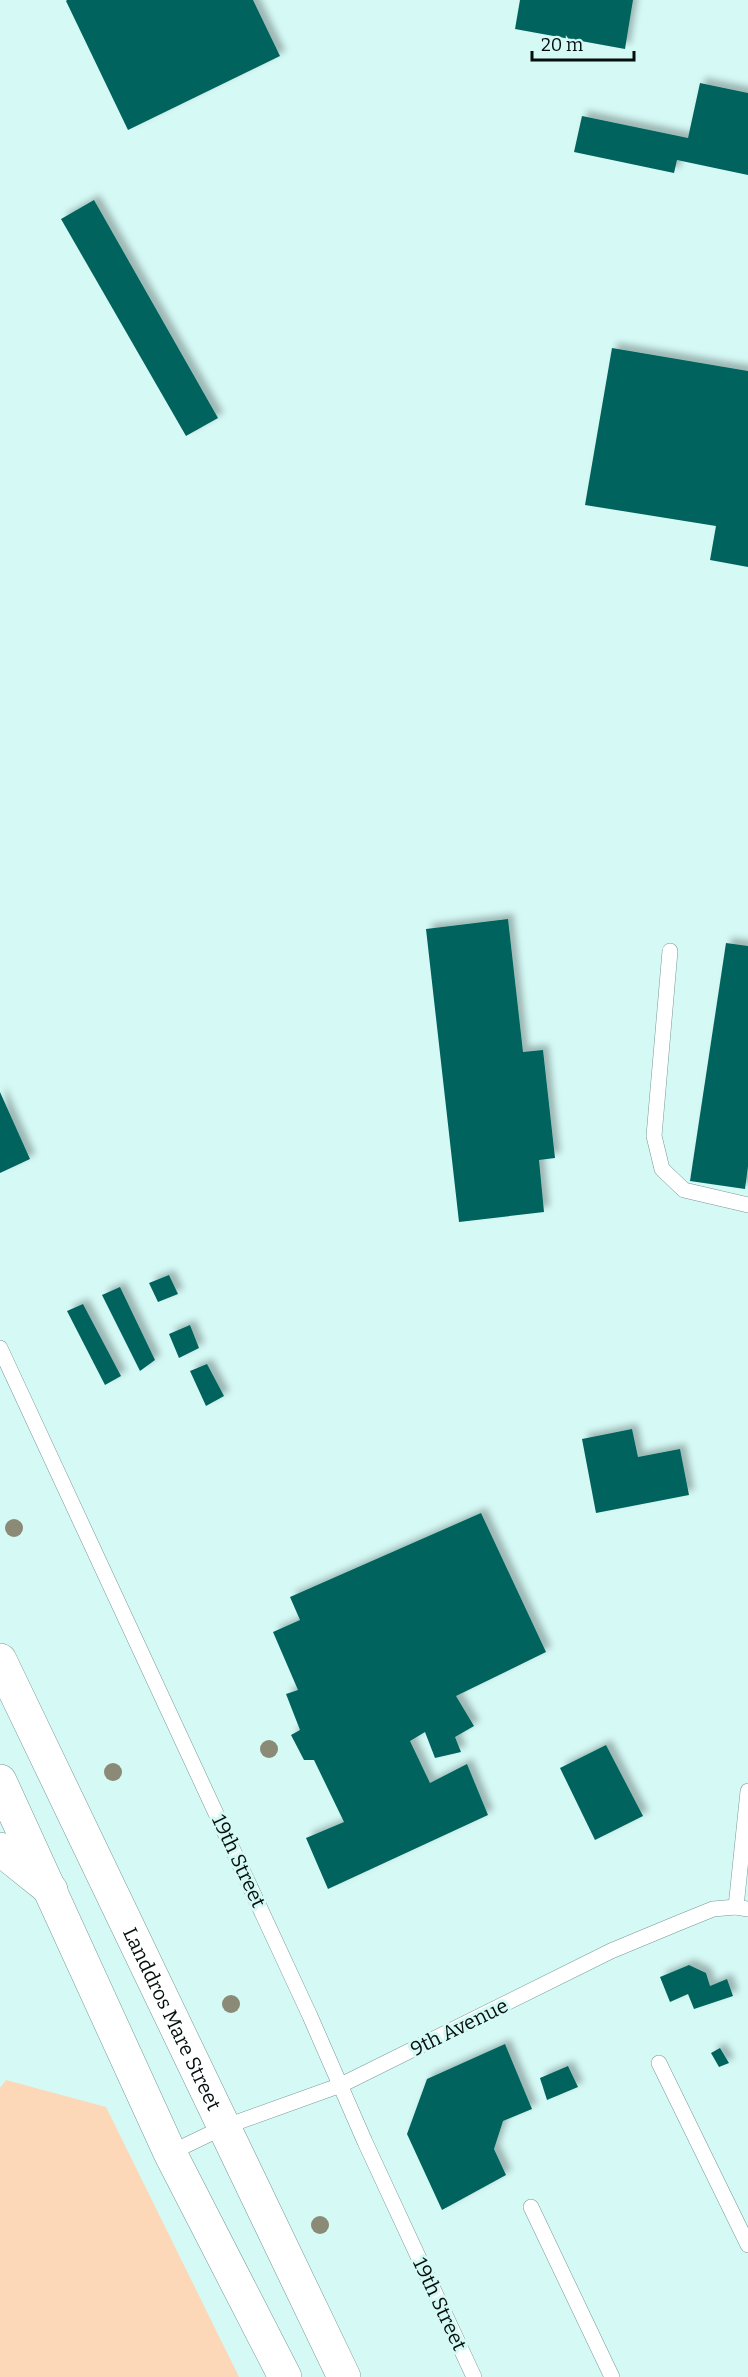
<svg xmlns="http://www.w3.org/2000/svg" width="748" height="2377" font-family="Bitter,serif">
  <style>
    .green { fill: #fcd8b8 }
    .building { fill: #03635d; filter: url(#shadow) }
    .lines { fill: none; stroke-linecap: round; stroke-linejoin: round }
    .service-casing { stroke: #789a96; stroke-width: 16 }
    .tertiary-casing { stroke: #789a96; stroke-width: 34 }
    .primary-casing { stroke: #789a96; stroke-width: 34 }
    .service { stroke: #fff; stroke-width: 15 }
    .tertiary { stroke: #fff; stroke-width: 33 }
    .primary { stroke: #fff; stroke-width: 33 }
    .tree { fill: #8b8a76 }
    .labels { text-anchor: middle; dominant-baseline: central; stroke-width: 6; stroke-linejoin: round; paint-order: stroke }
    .street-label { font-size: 20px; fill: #040f0e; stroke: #d5f9f5 }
  </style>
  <defs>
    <filter id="shadow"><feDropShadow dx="5.5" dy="-5.5" stdDeviation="3" flood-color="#0004"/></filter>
  </defs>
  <rect width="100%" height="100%" fill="#d5f9f5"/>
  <path class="green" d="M6,2080L106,2107L239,2377H0V2088Z"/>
  <g class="building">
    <path d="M67,0H253L280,56L128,130L66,1Z"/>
    <path d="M520,0H633L625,49L515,29Z"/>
    <path d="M700,83L748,93V175L677,160L674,173L574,152L582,116L688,138Z"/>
    <path d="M94,200L218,418L186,436L61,219Z"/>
    <path d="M612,348L748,371V567L710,560L716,526L585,505Z"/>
    <path d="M508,919L523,1052L543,1050L555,1158L539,1160L544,1212L459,1222L426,929Z"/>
    <path d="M726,943L748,946V1166L745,1189L690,1181Z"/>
    <path d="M0,1092L30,1159L0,1173Z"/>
    <path d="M169,1275L178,1294L158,1302L149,1283Z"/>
    <path d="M120,1287L155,1360L140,1371L102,1295Z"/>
    <path d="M83,1304L121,1376L105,1385L67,1311Z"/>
    <path d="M190,1325L199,1348L179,1358L169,1334Z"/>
    <path d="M207,1364L224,1396L206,1406L190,1371Z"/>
    <path d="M632,1429L638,1457L680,1449L689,1495L596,1513L582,1439Z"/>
    <path d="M481,1513L546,1652L456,1696L474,1726L455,1737L461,1752L435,1758L425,1732L410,1741L430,1783L467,1764L488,1815L328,1889L306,1838L344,1822L314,1760H304L291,1735L300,1730L286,1694L298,1690L273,1632L300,1620L290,1597Z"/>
    <path d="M606,1745L643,1816L595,1840L560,1768Z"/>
    <path d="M689,1965L706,1973L710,1986L727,1979L733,1996L694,2009L688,1994L670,2002L660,1977Z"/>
    <path d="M505,2044L532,2109L503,2121L494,2149L506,2175L442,2210L407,2134L427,2079Z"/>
    <path d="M720,2048L729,2063L719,2067L711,2053Z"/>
    <path d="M568,2066L578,2087L547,2100L540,2078Z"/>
  </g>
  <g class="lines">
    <g class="service-casing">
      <g id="service">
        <path d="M670,951L654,1136L662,1169L684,1190L748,1205"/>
        <path d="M0,1348L310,2016L365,2142L474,2377"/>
        <path d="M736,1907L748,1791"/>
        <path d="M659,2063L748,2245"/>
        <path d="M170,2153L224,2127L341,2085L611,1951L676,1924L713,1909L736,1907L748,1909"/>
        <path d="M531,2207L612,2377"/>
      </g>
    </g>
    <g class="tertiary-casing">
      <path id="tertiary" d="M0,1849L51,1890"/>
    </g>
    <g class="primary-casing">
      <g id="primary">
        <path id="s1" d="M0,1660L344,2377"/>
        <path d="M0,1781L170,2153L285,2377"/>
      </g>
    </g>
    <use href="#service" class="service"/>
    <use href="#tertiary" class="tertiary"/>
    <use href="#primary" class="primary"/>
  </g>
  <g class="tree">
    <circle cx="14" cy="1528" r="9"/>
    <circle cx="269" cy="1749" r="9"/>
    <circle cx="113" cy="1772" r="9"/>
    <circle cx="231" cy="2004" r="9"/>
    <circle cx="320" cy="2225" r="9"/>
  </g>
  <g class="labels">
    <g class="street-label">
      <text transform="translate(239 1861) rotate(65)">19th Street</text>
      <text stroke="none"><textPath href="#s1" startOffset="398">Landdros Mare Street</textPath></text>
      <text transform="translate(459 2027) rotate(-26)">9th Avenue</text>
      <text transform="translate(440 2304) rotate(65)">19th Street</text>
    </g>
  </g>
  <path d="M532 51v9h102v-9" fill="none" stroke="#040f0e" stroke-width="3"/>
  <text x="541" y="51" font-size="18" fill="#040f0e" stroke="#d5f9f5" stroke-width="4.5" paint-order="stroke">20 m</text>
</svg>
